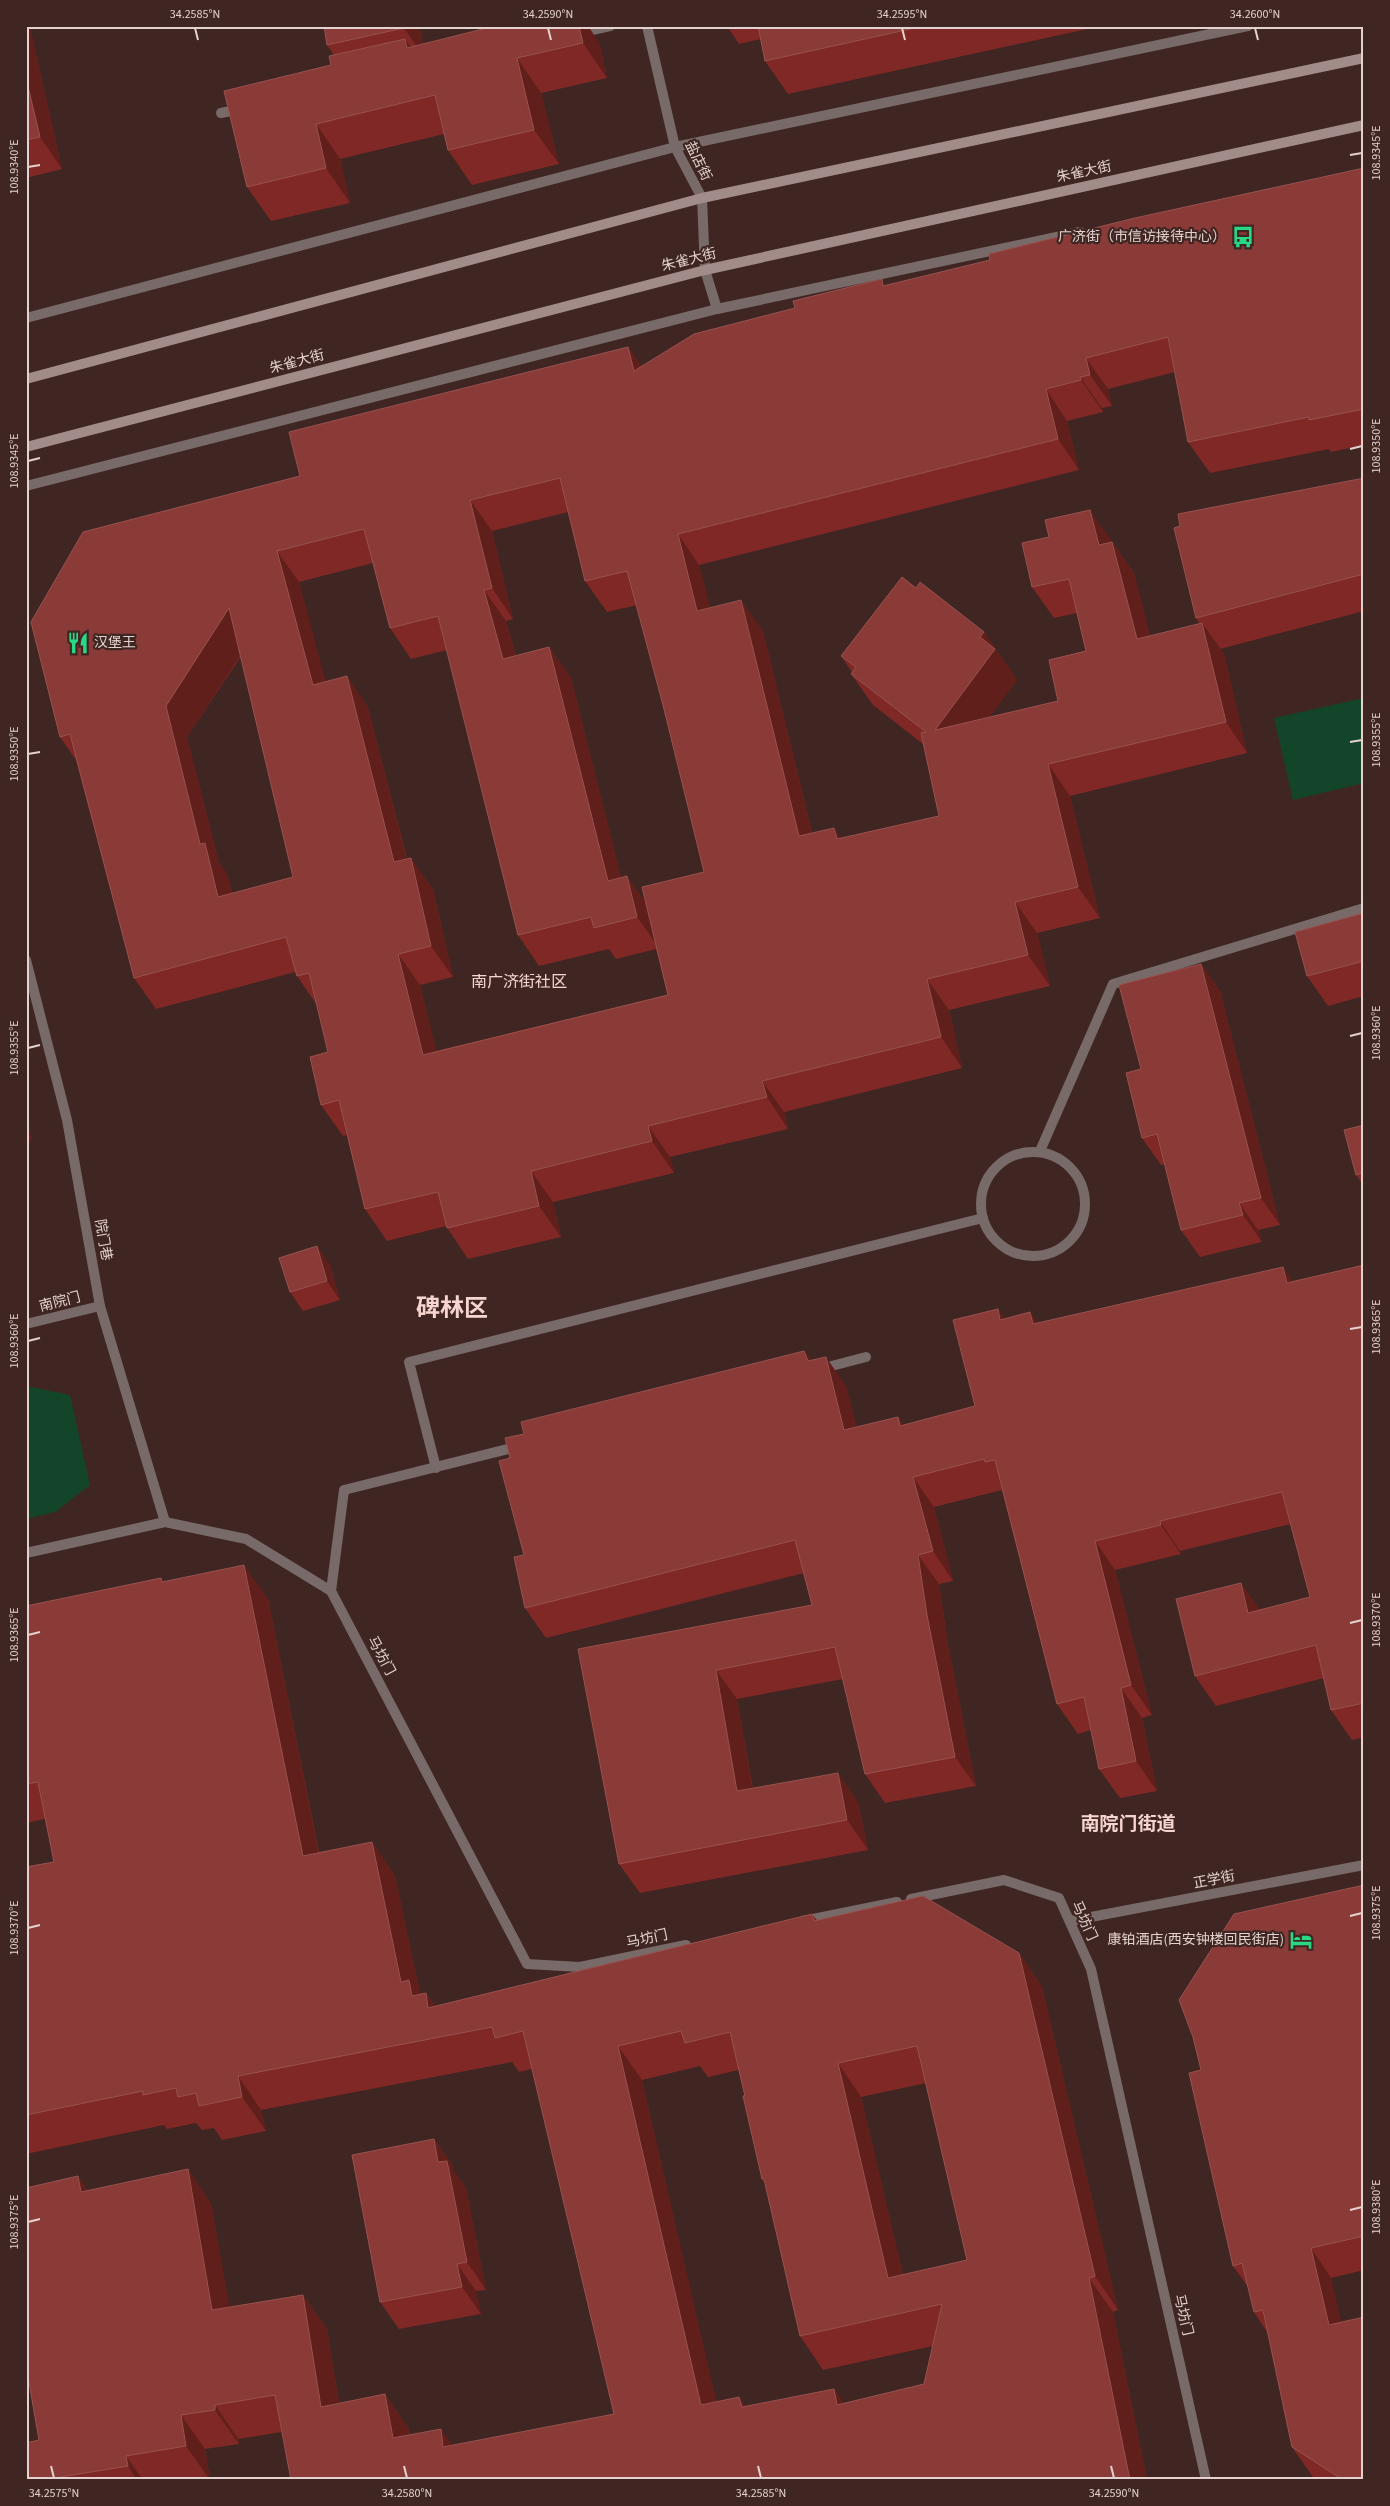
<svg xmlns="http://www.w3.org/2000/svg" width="1390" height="2506" font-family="'Source Sans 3','Noto Sans SC',sans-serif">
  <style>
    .green { fill: #13452a }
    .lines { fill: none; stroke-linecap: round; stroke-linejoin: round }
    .service { stroke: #786a68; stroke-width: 10 }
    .minor { stroke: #786a68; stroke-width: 10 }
    .tertiary { stroke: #786a68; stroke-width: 10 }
    .secondary { stroke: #a28c89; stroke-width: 10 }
    .wall { fill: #7f2825; fill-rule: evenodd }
    .shaded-wall { fill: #611f1c }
    .building { fill: #8a3a37; stroke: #98524f; fill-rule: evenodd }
    .ticks { fill: none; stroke: #e3d2cf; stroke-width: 2 }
    .labels { text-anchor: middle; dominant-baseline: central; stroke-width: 4.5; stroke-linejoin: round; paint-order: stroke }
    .street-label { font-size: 14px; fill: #e3d2cf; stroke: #3f2623 }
    .poi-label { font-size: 14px; fill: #e3d2cf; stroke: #3f2623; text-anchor: end }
    .quarter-label { font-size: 16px; fill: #f6d4cf; stroke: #3f2623 }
    .district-label { font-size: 19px; font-weight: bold; fill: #f6d4cf; stroke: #3f2623 }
    .town-label { font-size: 24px; font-weight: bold; fill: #f6d4cf; stroke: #3f2623 }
    .neatline { fill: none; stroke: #e3d2cf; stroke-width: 2 }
    .ticks-label { font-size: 12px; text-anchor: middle; fill: #e3d2cf }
  </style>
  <rect width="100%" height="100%" fill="#3f2623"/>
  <g class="green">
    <path d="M1364,698V783L1293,800L1274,718Z"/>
    <path d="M26,1386L70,1395L90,1485L55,1512L26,1519Z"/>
  </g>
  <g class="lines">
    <g class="service">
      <path d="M579,33L610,26"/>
      <path d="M221,113L241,109"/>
      <path d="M1040,1151L1113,984L1364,908"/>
      <circle cx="1033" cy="1204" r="52"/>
      <path d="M820,1369L866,1357"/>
      <path d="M436,1468L409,1362L983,1218"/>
      <path d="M331,1591L344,1490L520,1446"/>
    </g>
    <g class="minor">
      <path d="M26,960L67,1120L100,1306L165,1522"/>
      <path d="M26,1324L100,1306"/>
      <path d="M26,1553L165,1522L246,1539L331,1591L527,1964L580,1967L686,1945"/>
      <path d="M911,1899L1004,1880L1059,1898L1091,1969L1206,2480"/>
      <path d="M803,1921L897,1902"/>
      <path d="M1070,1921L1364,1865"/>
    </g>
    <g class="tertiary">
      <path d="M647,26L675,147L702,198L705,270L717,309"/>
      <path d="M26,318L675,147L1248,26"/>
      <path d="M26,486L717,309L1080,232"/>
    </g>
    <g class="secondary">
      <path d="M26,379L702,198L1364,58"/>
      <path d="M26,447L705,270L1364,125"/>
    </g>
  </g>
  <g class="wall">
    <path d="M26,26H29L30,28L62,169L26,178Z"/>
    <path d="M324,26H419L423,44L599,42L607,78L541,93L559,164L472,185L448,150L444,134L340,159L350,203L271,221L247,187L331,65L334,55L327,45Z"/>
    <path d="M727,26H1101L788,94L765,61L761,39L739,44Z"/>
    <path d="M1364,168V445L1331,452L1329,449L1210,473L1188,442L1175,372L1108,389L1112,406L1102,408L1103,412L1067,421L1079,470L699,565L710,608L763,631L812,833L842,838L939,816L923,744L873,705L851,674L852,672L841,656L916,588L984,632L1017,680L989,717L1058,701L1086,651L1077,613L1054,618L1032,587L1112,541L1113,543L1134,573L1150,636L1200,624L1196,618L1364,478V611L1220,649L1224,654L1247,753L1070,796L1100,918L1037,933L1050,986L949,1010L962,1068L784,1112L788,1129L670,1157L674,1173L553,1202L561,1237L468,1259L446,1226L387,1241L365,1209L347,1135L343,1136L321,1105L328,1052L317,1005L297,976L295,972L156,1009L134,978L76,760L60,737L300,476L628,347L642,367L886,286ZM568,512L585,581L607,612L637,605L663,705L704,872L645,902L627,876L621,878L571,678L549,647L516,656L506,621L513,619L492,531ZM373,563L390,628L411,659L447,650L518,935L539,966L609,949L616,959L656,949L668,995L436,1051L420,985L453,977L433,889L407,859L368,708L347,676L325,682L299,582ZM241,656L293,877L232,893L227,874L219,863L187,737Z"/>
    <path d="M1364,913V996L1328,1006L1307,976Z"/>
    <path d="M1201,964L1220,991L1280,1225L1258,1230L1262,1242L1200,1257L1181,1230L1165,1164L1161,1165L1142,1138L1141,1069Z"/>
    <path d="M1364,1125V1186L1356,1175Z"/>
    <path d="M330,1265L340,1300L303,1311L290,1292Z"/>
    <path d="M1364,1265V1737L1352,1740L1331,1710L1324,1678L1216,1706L1195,1676L1241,1583L1260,1610L1310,1597L1291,1524L1180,1551L1181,1554L1115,1570L1152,1715L1142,1718L1157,1791L1120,1798L1099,1769L1091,1730L1078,1734L1057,1704L1002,1490L934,1507L953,1581L939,1584L948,1645L976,1786L885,1803L865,1774L843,1679L737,1699L753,1789L858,1802L868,1850L640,1893L619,1864L578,1649L812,1605L804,1573L546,1638L525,1608L524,1555L510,1458L524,1434L804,1351L811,1360L846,1386L856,1427L898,1417L903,1425L975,1406L1005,1319L1038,1323L1293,1281Z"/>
    <path d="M161,1578L163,1582L268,1599L319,1852L372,1842L395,1876L420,1994L426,1993L435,2006L812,1914L817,1920L1019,1953L1042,1987L1118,2310L1113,2312L1147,2480H291L282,2432L238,2439L239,2444L205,2449L210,2480H26L39,2440L88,2190L211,2203L229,2307L303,2295L327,2329L339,2403L385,2394L408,2428L410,2434L452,2446L614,2414L532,2069L519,2072L512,2062L261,2110L266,2131L222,2140L214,2128L202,2130L196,2123L167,2129L164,2125L26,2154V1867L54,1862L45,1819L26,1823V1606ZM700,2066L708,2077L739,2070L762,2179L765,2184L800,2336L823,2370L933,2346L924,2384L844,2404L834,2389L746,2407L716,2402L642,2080ZM926,2083L967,2260L903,2275L861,2097Z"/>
    <path d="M1364,1885V2270L1331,2278L1364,2480H1318L1313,2477L1292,2447L1267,2332L1254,2312L1248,2287L1233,2266L1201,2070Z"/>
    <path d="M434,2139L453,2166V2170L466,2188L486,2290L476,2291L481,2314L399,2329L380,2302Z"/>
  </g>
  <g class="shaded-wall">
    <path d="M26,26H29L30,28L62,169L40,137L26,78Z"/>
    <path d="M403,26H419L426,60L404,28Z"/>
    <path d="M579,26H588L599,42L607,78L583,43Z"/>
    <path d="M405,39L429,74L407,48Z"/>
    <path d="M517,58L541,93L559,164L534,130Z"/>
    <path d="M316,124L340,159L350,203L326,168Z"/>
    <path d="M628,347L650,378L634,371Z"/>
    <path d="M1086,358L1108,389L1112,406L1090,375Z"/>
    <path d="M1080,377L1102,408L1103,412L1081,380Z"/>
    <path d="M1046,389L1067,421L1079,470L1058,439Z"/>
    <path d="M470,500L492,531L513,619L492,588Z"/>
    <path d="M1090,510L1134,573L1159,670L1137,639L1099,545Z"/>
    <path d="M678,534L699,565L719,642L697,611Z"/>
    <path d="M277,551L299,582L335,716L313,685Z"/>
    <path d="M484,590L506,621L525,690L503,659Z"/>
    <path d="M741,600L763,631L820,867L799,836Z"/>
    <path d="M229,608L251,639L187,737L219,863L227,874L240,928L218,897L200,844L166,706Z"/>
    <path d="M1202,623L1224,654L1247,753L1226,722Z"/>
    <path d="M984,632L1017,680L957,761L935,730L980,637Z"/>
    <path d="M549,647L571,678L630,912L608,881Z"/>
    <path d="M347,676L368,708L415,893L394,862Z"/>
    <path d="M1048,764L1070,796L1100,918L1078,887Z"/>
    <path d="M834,828L856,859L837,839Z"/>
    <path d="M411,858L433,889L453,977L431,946Z"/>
    <path d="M627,876L649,907L659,948L637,917Z"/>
    <path d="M1015,902L1037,933L1050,986L1028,955Z"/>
    <path d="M398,954L420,985L445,1086L423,1055Z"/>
    <path d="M1201,964L1220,991L1280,1225L1261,1198Z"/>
    <path d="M927,979L949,1010L962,1068L941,1037Z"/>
    <path d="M762,1081L784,1112L788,1129L767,1097Z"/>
    <path d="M26,1113L32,1139L26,1148Z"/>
    <path d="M648,1126L670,1157L674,1173L652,1141Z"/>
    <path d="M531,1171L553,1202L561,1237L539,1206Z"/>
    <path d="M1239,1203L1258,1230L1262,1242L1243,1215Z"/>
    <path d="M317,1246L330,1265L340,1300L327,1281Z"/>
    <path d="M1283,1267L1303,1296L1287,1283Z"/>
    <path d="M998,1309L1019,1339L1000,1320Z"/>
    <path d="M1030,1312L1051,1342L1033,1324Z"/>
    <path d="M804,1351L825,1380L808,1361Z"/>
    <path d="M826,1357L846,1386L865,1459L844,1430Z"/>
    <path d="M898,1417L918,1447L900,1426Z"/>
    <path d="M913,1477L934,1507L953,1581L933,1551Z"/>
    <path d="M1160,1521L1180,1551L1181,1554L1161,1525Z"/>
    <path d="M1095,1541L1115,1570L1152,1715L1131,1685Z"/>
    <path d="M918,1555L939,1584L948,1645L976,1786L955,1757L927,1615Z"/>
    <path d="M244,1565L268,1599L326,1890L303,1856Z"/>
    <path d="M1241,1583L1262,1612L1248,1613Z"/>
    <path d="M716,1670L737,1699L758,1821L737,1791Z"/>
    <path d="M1121,1688L1142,1718L1157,1791L1136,1761Z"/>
    <path d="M838,1773L858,1802L868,1850L847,1820Z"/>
    <path d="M372,1842L395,1876L421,1996L426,1993L449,2027L436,2030L401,1982Z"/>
    <path d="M1019,1953L1042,1987L1118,2310L1095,2276Z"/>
    <path d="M618,2046L642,2080L725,2439L701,2405Z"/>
    <path d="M838,2063L861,2097L912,2312L888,2278Z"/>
    <path d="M238,2076L261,2110L266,2131L242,2097Z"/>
    <path d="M434,2139L453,2166V2170L466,2188L486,2290L467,2262L438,2162Z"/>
    <path d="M188,2169L211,2203L236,2344L212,2310Z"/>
    <path d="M78,2176L101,2210L81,2192Z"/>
    <path d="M1311,2248L1331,2278L1349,2354L1329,2325Z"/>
    <path d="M457,2264L476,2291L481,2314L462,2287Z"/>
    <path d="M1089,2278L1113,2312L1147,2480H1130Z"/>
    <path d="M303,2295L327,2329L345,2441L321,2407Z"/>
    <path d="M834,2389L858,2423L837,2405Z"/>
    <path d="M385,2394L408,2428L417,2471L393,2438Z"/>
    <path d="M739,2397L763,2431L742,2407Z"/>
    <path d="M215,2405L238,2439L239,2444L215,2410Z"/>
    <path d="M181,2415L205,2449L210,2480L186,2446Z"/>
    <path d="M441,2429L464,2462L443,2447Z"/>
    <path d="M126,2456L143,2480H137L128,2466Z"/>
  </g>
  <g class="building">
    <path d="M324,26H403L404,28L327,45Z"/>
    <path d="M483,26H579L583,43L517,58L534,130L448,150L435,95L316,124L326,168L247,187L224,91L331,65L329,56L405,39L407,48L483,29Z"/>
    <path d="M758,26H924L765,61Z"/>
    <path d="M26,78L40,137L26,140Z"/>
    <path d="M1364,168V409L1309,420V417L1188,442L1168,337L1086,358L1090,375L1080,377L1081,380L1046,389L1058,439L678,534L697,611L741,600L799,836L834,828L837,839L939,816L921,733L926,732L851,674L856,667L841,656L902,577L916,588L920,582L984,632L980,637L995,649L935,730L1058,701L1049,660L1086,651L1069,579L1032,587L1022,543L1049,537L1045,520L1090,510L1099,545L1112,542L1137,639L1202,623L1226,722L1048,764L1078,887L1015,902L1028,955L927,979L941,1037L762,1081L767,1097L648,1126L652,1141L531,1171L539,1206L447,1228L438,1192L365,1209L339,1100L321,1105L310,1057L328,1052L309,973L297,976L286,937L134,978L70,734L60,737L31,622L83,532L300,476L289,432L628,347L634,371L694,334L795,308L793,301L882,279L883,286L990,260L989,254L1135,218ZM560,478L585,581L627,571L663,705L704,872L642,887L668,995L423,1055L398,954L431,946L411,858L394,862L347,676L313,685L277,551L364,529L390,628L438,616L518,935L591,917L594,928L637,917L627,876L608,881L549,647L503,659L484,590L492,588L470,500ZM229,608L293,877L218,897L205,843L200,844L166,706Z"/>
    <path d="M1364,478V574L1196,618L1174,528L1180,526L1178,514Z"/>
    <path d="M1364,913V961L1307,976L1295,932Z"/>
    <path d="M1201,964L1261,1198L1239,1203L1243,1215L1181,1230L1157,1134L1142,1138L1126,1073L1141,1069L1119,985Z"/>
    <path d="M1364,1125V1172L1356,1175L1344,1130Z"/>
    <path d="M317,1246L327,1281L290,1292L279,1258Z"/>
    <path d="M1364,1265V1703L1331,1710L1316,1645L1195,1676L1176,1599L1241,1583L1248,1613L1310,1597L1282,1492L1160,1521L1161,1525L1095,1541L1131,1685L1121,1688L1136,1761L1099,1769L1084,1697L1057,1704L995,1460L985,1462L984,1459L913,1477L933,1551L918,1555L927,1615L955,1757L865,1774L835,1647L716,1670L737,1791L838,1773L847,1820L619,1864L578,1649L812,1605L795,1540L525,1608L514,1557L524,1555L499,1461L510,1458L505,1438L524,1434L521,1422L804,1351L808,1361L826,1357L844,1430L898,1417L900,1426L975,1406L953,1320L998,1309L1000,1320L1030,1312L1033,1324L1283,1267L1287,1283Z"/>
    <path d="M244,1565L303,1856L372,1842L401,1982L409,1980L412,1996L426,1993L428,2008L812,1914L814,1921L923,1896L1019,1953L1095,2276L1089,2278L1130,2480H291L275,2395L215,2405V2410L181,2415L186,2446L126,2456L128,2466L42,2480H26V2443L39,2440L26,2365V2188L78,2176L81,2192L188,2169L212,2310L303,2295L321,2407L385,2394L393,2438L441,2429L443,2447L614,2414L523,2031L495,2038L492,2027L238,2076L242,2097L199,2106L196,2093L178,2097L176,2088L143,2095V2091L26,2115V1867L54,1862L38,1782L26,1784V1606L161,1578L162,1582ZM681,2031L685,2043L730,2032L745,2096H743L762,2179H764L800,2336L942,2304L924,2384L837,2405L834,2389L742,2407L739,2397L701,2405L618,2046ZM917,2046L967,2260L888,2278L838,2063Z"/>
    <path d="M1364,1885V2236L1311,2248L1329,2325L1364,2317V2480H1343L1292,2447L1263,2310L1254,2312L1242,2263L1233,2266L1189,2073L1201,2070L1193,2037L1179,2000L1234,1914Z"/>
    <path d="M434,2139L438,2162L447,2161L467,2262L457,2264L462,2287L380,2302L352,2155Z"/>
  </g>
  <path class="ticks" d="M195,28L198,40M548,28L551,40M902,28L905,40M1255,28L1258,40M1350,155L1362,153M28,167L40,165M1350,449L1362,446M28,461L40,458M1350,742L1362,740M28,754L40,752M1350,1036L1362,1033M28,1048L40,1045M1350,1329L1362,1327M28,1341L40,1338M1350,1623L1362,1620M28,1635L40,1632M1350,1916L1362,1913M28,1928L40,1925M1350,2210L1362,2207M28,2222L40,2219M51,2466L54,2478M404,2466L407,2478M758,2466L761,2478M1111,2466L1114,2478"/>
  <defs>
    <g id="bus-bare" transform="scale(1.725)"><path d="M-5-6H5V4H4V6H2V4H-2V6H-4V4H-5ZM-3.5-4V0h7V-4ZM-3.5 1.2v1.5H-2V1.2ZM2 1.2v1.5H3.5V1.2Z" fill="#28d885" stroke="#3f2623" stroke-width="2.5" paint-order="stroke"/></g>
    <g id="restaurant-bare" transform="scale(1.725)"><path d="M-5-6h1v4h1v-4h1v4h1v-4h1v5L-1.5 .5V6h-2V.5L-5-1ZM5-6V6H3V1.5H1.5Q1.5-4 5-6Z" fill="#28d885" stroke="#3f2623" stroke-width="2.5" paint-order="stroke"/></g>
    <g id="hotel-bare" transform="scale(1.725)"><path d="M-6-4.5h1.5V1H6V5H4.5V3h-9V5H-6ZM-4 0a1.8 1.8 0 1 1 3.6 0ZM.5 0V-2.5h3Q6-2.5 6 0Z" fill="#28d885" stroke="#3f2623" stroke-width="2.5" paint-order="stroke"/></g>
  </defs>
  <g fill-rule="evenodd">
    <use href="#bus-bare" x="1243" y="237"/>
    <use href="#restaurant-bare" x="78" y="643"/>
    <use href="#hotel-bare" x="1301" y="1940"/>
  </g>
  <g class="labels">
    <g class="street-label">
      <text transform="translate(698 161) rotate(64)">盐店街</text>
      <text transform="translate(1084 172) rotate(-12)">朱雀大街</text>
      <text transform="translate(689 260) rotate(-14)">朱雀大街</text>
      <text transform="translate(297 362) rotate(-15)">朱雀大街</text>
      <text transform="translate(103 1240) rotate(80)">院门巷</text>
      <text transform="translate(60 1302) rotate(-14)">南院门</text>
      <text transform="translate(381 1656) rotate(62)">马坊门</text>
      <text transform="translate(1214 1880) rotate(-11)">正学街</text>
      <text transform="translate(1084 1921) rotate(66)">马坊门</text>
      <text transform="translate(647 1939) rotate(-12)">马坊门</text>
      <text transform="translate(1183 2315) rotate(77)">马坊门</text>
    </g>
    <g class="poi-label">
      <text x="1226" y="237">广济街（市信访接待中心）</text>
      <text x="94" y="643" text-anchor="start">汉堡王</text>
      <text x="1284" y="1940">康铂酒店(西安钟楼回民街店)</text>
    </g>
    <g class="quarter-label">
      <text x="519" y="982">南广济街社区</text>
    </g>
    <g class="district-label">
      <text x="1128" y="1824">南院门街道</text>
    </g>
    <g class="town-label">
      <text x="452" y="1308">碑林区</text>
    </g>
  </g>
  <rect width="1390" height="2506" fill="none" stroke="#3f2623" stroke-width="55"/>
  <rect x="28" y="28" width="1334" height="2450" class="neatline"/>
  <g class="ticks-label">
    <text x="195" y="18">34.2585°N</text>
    <text x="548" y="18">34.2590°N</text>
    <text x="902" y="18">34.2595°N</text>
    <text x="1255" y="18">34.2600°N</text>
    <text transform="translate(1376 153) rotate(-90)" y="4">108.9345°E</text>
    <text transform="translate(14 167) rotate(-90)" y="4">108.9340°E</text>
    <text transform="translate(1376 446) rotate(-90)" y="4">108.9350°E</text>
    <text transform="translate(14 461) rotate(-90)" y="4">108.9345°E</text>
    <text transform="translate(1376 740) rotate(-90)" y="4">108.9355°E</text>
    <text transform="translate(14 754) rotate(-90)" y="4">108.9350°E</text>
    <text transform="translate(1376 1033) rotate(-90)" y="4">108.9360°E</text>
    <text transform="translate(14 1048) rotate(-90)" y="4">108.9355°E</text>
    <text transform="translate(1376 1327) rotate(-90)" y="4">108.9365°E</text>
    <text transform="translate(14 1341) rotate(-90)" y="4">108.9360°E</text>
    <text transform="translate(1376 1620) rotate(-90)" y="4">108.9370°E</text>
    <text transform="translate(14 1635) rotate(-90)" y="4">108.9365°E</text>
    <text transform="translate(1376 1913) rotate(-90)" y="4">108.9375°E</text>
    <text transform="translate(14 1928) rotate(-90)" y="4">108.9370°E</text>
    <text transform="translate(1376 2207) rotate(-90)" y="4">108.9380°E</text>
    <text transform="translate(14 2222) rotate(-90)" y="4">108.9375°E</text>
    <text x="54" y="2497">34.2575°N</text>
    <text x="407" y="2497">34.2580°N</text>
    <text x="761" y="2497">34.2585°N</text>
    <text x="1114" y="2497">34.2590°N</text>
  </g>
</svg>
